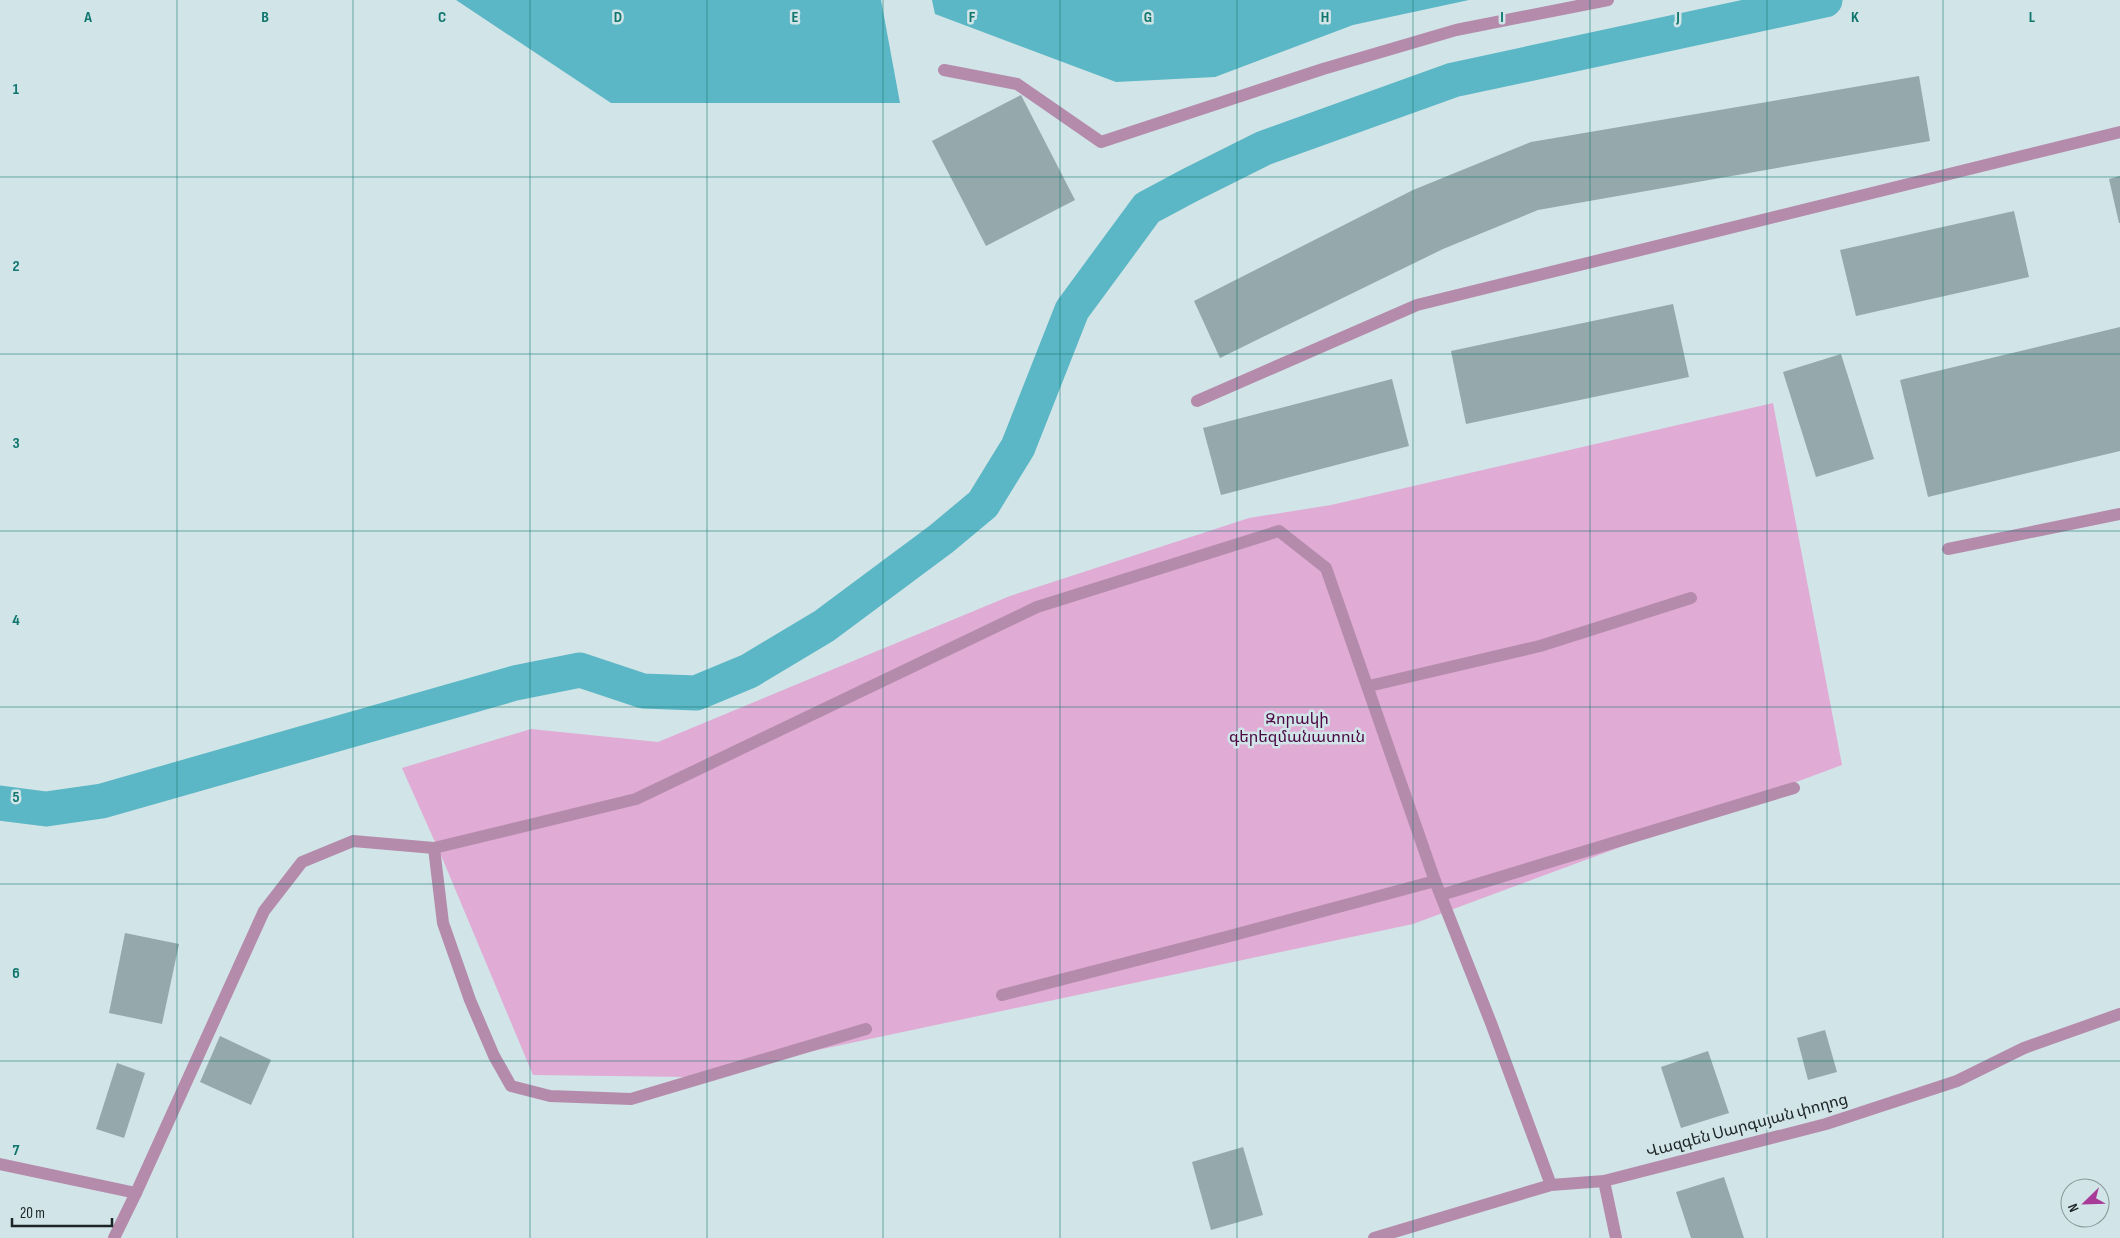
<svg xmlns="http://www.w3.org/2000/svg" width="2120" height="1238" font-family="'Sofia Sans Condensed','Noto Sans Armenian',sans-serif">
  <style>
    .green { fill: #e0abd5 }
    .water { fill: #5bb7c5 }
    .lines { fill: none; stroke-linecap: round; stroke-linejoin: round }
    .canal { stroke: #5bb7c5; stroke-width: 35 }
    .building { fill: #95a8ab }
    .lane { stroke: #b58bac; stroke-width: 12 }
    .street { stroke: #b58bac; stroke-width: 12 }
    .grid { fill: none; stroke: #0f766e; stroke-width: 1; stroke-opacity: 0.55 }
    .labels { text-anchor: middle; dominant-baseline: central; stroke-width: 5; stroke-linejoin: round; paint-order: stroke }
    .park-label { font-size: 16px; fill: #4c0844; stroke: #d1e4e7 }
    .street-label { font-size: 16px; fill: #1d2425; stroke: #d1e4e7 }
    .grid-label { font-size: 16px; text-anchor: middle; font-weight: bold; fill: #0f766e; stroke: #d1e4e7; stroke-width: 5; stroke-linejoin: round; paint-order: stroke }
  </style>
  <rect width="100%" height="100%" fill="#d1e4e7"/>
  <path class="green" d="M1773,403L1842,765L1413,924L690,1077L533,1075L443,860L402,768L531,729L658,742L1010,596L1249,518L1331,505Z"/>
  <g class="water">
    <path d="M456,0H881L900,103H611Z"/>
    <path d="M932,0H1469L1353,25L1215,77L1116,82L935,14Z"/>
  </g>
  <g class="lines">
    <path class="canal" d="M0,803L46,809L102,801L515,683L580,670L643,691L696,693L749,671L824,626L941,539L983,504L1018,447L1072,310L1147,208L1190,185L1264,148L1453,80L1825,0"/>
  </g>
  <g class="building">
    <path d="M1919,76L1930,141L1538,210L1443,249L1220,358L1194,301L1413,190L1531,142Z"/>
    <path d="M1021,95L1075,200L986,246L932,141Z"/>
    <path d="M2120,176V223H2119L2109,179Z"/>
    <path d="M2014,211L2029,277L1856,316L1840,250Z"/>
    <path d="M1673,304L1689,377L1466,424L1451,351Z"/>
    <path d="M2120,327V451L1928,497L1900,380Z"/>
    <path d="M1841,354L1874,459L1816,477L1783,372Z"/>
    <path d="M1392,379L1409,446L1221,495L1203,428Z"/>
    <path d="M125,933L179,944L162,1024L109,1013Z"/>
    <path d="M1825,1030L1837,1072L1808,1080L1797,1038Z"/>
    <path d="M220,1036L271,1060L251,1105L200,1082Z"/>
    <path d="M1708,1051L1729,1113L1681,1128L1661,1067Z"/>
    <path d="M117,1063L145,1073L124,1138L96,1129Z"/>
    <path d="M1243,1147L1263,1215L1211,1230L1192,1162Z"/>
    <path d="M1724,1177L1744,1238H1691L1676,1192Z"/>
  </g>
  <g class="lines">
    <g class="lane">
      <path d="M944,70L1017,84L1101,142L1323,69L1456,30L1608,0"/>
      <path d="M1197,401L1417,305L2120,132"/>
      <path d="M1948,549L2120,514"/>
      <path d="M1369,686L1540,646L1691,598"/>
      <path d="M1441,895L1794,788"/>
      <path d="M1002,995L1226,937L1435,881"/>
      <path d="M866,1029L631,1099L550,1096L511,1086L494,1056L470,1000L443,923L434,848L636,799L1037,607L1279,531L1326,568L1435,881L1491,1023L1551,1185"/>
    </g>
    <g class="street">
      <path d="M0,1164L136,1193"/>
      <path d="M1604,1181L1616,1238"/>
      <path d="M114,1238L136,1193L264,911L302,862L353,841L434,848"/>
      <path d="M1374,1238L1551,1185L1604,1181L1826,1124L1957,1081L2024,1048L2120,1014"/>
    </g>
  </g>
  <path class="grid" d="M177,0V1238M353,0V1238M530,0V1238M707,0V1238M883,0V1238M1060,0V1238M1237,0V1238M1413,0V1238M1590,0V1238M1767,0V1238M1943,0V1238M0,177H2120M0,354H2120M0,531H2120M0,707H2120M0,884H2120M0,1061H2120"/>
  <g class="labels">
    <g class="park-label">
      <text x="1297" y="719">Զորակի<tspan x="1297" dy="18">գերեզմանատուն</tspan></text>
    </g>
    <g class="street-label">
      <text transform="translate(1747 1126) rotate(-15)">Վազգեն Սարգսյան փողոց</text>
    </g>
  </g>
  <g class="grid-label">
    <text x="88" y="22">A</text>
    <text x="265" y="22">B</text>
    <text x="442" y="22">C</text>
    <text x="618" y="22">D</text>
    <text x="795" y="22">E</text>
    <text x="972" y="22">F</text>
    <text x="1148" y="22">G</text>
    <text x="1325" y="22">H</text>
    <text x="1502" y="22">I</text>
    <text x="1678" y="22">J</text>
    <text x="1855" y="22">K</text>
    <text x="2032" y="22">L</text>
    <text x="16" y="94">1</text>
    <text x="16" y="271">2</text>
    <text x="16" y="448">3</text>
    <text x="16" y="625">4</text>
    <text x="16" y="802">5</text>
    <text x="16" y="978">6</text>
    <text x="16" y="1155">7</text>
  </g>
  <g transform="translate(2085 1203) rotate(247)"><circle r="24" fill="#d1e4e7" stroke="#899799"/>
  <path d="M0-4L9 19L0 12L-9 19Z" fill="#a83a98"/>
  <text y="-8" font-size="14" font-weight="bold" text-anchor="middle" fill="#1d2425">N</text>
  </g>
  <path d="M12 1218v8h100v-8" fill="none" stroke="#1d2425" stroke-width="2.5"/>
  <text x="20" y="1218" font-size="15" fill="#1d2425" stroke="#d1e4e7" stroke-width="4" paint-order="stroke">20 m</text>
</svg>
